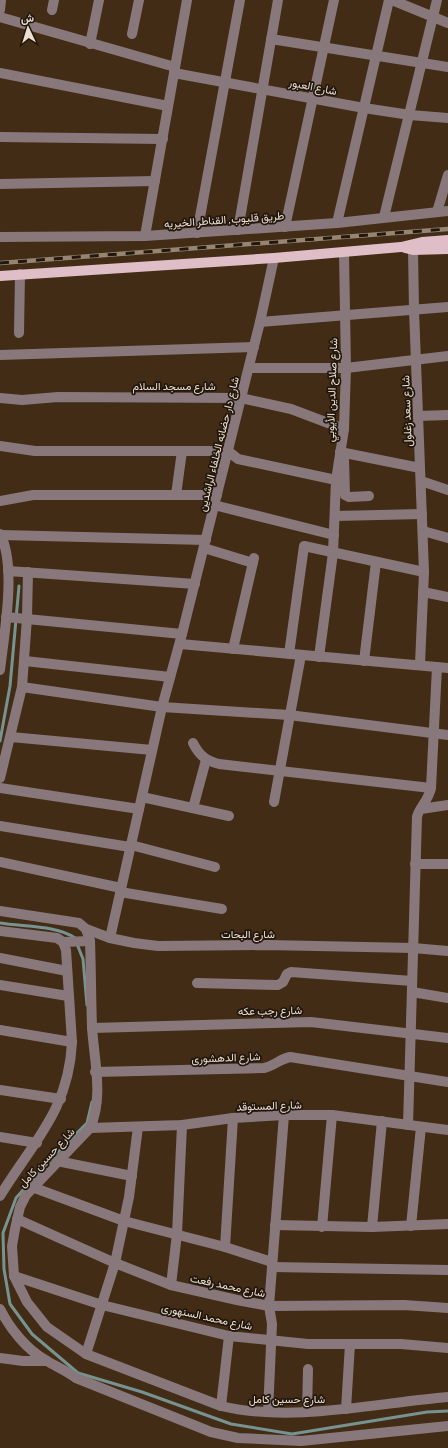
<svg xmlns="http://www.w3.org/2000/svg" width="448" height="1448" font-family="Manrope,Vazirmatn,sans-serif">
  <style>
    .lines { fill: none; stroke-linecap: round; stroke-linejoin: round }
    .stream { stroke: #779391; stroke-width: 3 }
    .minor { stroke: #88787c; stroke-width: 10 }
    .major { stroke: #e0bec7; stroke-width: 10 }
    .rail-casing { stroke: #978573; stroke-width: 4.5 }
    .rail { stroke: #21170d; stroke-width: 3; stroke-dasharray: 9; stroke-linecap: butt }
    .labels { text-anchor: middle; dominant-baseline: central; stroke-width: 3.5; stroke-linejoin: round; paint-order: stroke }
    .street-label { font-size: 11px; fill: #eddfd2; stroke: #21170d }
  </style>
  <rect width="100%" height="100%" fill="#422c15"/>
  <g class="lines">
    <g class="stream">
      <path d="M0,741L10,686L19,586"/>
      <path d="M0,923C23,927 57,925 75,938"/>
      <path d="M77,944L83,959L87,1005"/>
      <path d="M92,1102L87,1123L48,1162L16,1198L3,1233L4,1269L10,1304L32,1334L78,1373L142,1392L231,1424L292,1434L427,1412L448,1411"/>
    </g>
    <g class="minor">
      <path d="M392,0L448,23"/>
      <path d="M0,10L1,0"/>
      <path d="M52,10L54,0"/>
      <path d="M0,17L175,67"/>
      <path d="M132,34L139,0"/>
      <path d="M271,39L448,67"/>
      <path d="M90,44L99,0"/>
      <path d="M0,73L168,106"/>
      <path d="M174,73L364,108L410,115L448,118"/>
      <path d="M0,137L163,139"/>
      <path d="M0,184L155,181"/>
      <path d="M437,212L448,175"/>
      <path d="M384,217L437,0"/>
      <path d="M337,223L389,0"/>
      <path d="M285,227L334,0"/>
      <path d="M238,230L278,0"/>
      <path d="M197,233L240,0"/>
      <path d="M145,236L187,0"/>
      <path d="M0,237L145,236L337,223L448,211"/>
      <path d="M413,250L414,310L424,572L420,664"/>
      <path d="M260,322L448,307"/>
      <path d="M19,333L20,274"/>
      <path d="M0,355L254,347"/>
      <path d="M249,368H346L448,356"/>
      <path d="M0,398L22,400L58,397L241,398L291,409L344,429"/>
      <path d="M418,416L448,415"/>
      <path d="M0,446L35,451H228L238,459L336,480"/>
      <path d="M340,452L420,468"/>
      <path d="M344,458L345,495L349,497L369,496"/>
      <path d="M421,481L448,490"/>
      <path d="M176,495L182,451"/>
      <path d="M0,501L33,495H217"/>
      <path d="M214,505L334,535"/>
      <path d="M335,516L422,514"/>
      <path d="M423,531L448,538"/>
      <path d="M0,534C17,565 4,635 0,670"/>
      <path d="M1,535L206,540"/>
      <path d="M204,548L253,563"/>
      <path d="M8,571L195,584"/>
      <path d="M423,592L448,597"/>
      <path d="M6,617L182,634"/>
      <path d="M180,644L448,668"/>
      <path d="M233,649L254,558"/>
      <path d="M289,654L304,546L424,572"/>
      <path d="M319,657L333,553L336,480L344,429L346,368L344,253"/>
      <path d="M25,661L170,677"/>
      <path d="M364,661L376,562"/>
      <path d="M22,687L162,707L289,715L448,735"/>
      <path d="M11,737L152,750"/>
      <path d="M193,743C199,755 206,761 219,764L431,788"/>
      <path d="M0,778L22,687L27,618L28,572"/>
      <path d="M0,788L139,809"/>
      <path d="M142,797L229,816"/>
      <path d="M274,802L301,655"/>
      <path d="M193,808L206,760"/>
      <path d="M421,809L448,805"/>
      <path d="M0,826L130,847"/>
      <path d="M131,845L215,867"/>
      <path d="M0,862L121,888"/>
      <path d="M415,864H448"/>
      <path d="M120,892L222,909"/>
      <path d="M0,911L79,923L86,929L90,941C91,969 91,998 92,1027C94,1060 104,1097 90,1128L26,1195L20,1207L15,1229L12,1246L14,1276L27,1302L47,1327L86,1354L221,1406C292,1423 376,1403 448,1397"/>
      <path d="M86,929L110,938L134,943L158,946L268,945L413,948L448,951"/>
      <path d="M0,931L57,938L63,942L66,950L72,1042C69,1110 33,1142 0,1196"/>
      <path d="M110,938L162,707L182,634L260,322L274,258"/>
      <path d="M63,942L90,941"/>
      <path d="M0,958L67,971"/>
      <path d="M197,983L278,985L283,982L287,974L291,972L412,981"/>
      <path d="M0,985L68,996"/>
      <path d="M412,992L448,998"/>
      <path d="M92,1028L311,1022L448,1038"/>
      <path d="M0,1030L72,1042"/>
      <path d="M95,1072L264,1068C274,1066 280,1059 290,1057L448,1082"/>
      <path d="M0,1090L61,1099"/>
      <path d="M408,1125L417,817C419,807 428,802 431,788L437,667"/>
      <path d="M90,1128L182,1125L233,1118L284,1115H332L448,1130"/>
      <path d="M0,1137L37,1143"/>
      <path d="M57,1161L132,1176"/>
      <path d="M32,1187L124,1221L225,1247L272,1262"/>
      <path d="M17,1219L115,1263L171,1285L237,1300L269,1306L404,1305L448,1308"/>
      <path d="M275,1225L372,1227L448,1224"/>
      <path d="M411,1226L421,1127"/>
      <path d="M322,1227L332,1115"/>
      <path d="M372,1227L382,1121"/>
      <path d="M225,1247L233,1118"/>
      <path d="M272,1267L448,1270"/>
      <path d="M14,1276L102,1305L229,1336L308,1344H401L448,1348"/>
      <path d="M171,1285L177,1234L182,1125"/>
      <path d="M0,1309C10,1329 27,1350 47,1361C57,1367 67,1371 76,1378L211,1432L238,1438L301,1441L448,1426"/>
      <path d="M86,1354L115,1263L129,1197L138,1127"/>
      <path d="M0,1358L23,1361H47"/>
      <path d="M221,1406L229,1336"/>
      <path d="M346,1409L350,1344"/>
      <path d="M307,1411L308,1369"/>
      <path d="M268,1412L272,1324L269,1306L284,1115"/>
    </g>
    <g class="major">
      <path d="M405,248L413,250L448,249"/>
      <path d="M0,276L274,258L401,247L422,242L448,240"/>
    </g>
    <g class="rail-casing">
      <path id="rail" d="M0,263L448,229"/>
    </g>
    <use href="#rail" class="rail"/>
  </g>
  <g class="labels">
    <g class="street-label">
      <text transform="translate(313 86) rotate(11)">شارع العبور</text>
      <text transform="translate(224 219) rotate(-4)">طريق قليوب, القناطر الخيريه</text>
      <text x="174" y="385">شارع مسجد السلام</text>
      <text transform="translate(331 390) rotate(-88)">شارع صلاح الدين الأيوبي</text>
      <text transform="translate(406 411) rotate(-92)">شارع سعد زغلول</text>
      <text transform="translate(218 444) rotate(-76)">شارع دار حضانه الخلفاء الراشدين</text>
      <text x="248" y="933">شارع البحات</text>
      <text transform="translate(270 1010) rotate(-1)">شارع رجب عكه</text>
      <text transform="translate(226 1057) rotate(-2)">شارع الدهشورى</text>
      <text transform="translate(269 1105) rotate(-2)">شارع المستوقد</text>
      <text transform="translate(46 1157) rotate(-47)">شارع حسين كامل</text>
      <text transform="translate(228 1285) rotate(12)">شارع محمد رفعت</text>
      <text transform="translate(207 1316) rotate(12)">شارع محمد السنهورى</text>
      <text x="287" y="1398">شارع حسين كامل</text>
    </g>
  </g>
  <g transform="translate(28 28) rotate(356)" stroke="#21170d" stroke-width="3" paint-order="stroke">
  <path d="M0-3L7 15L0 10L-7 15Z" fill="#eddfd2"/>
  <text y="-6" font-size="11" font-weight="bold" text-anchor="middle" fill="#eddfd2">ش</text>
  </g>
</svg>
